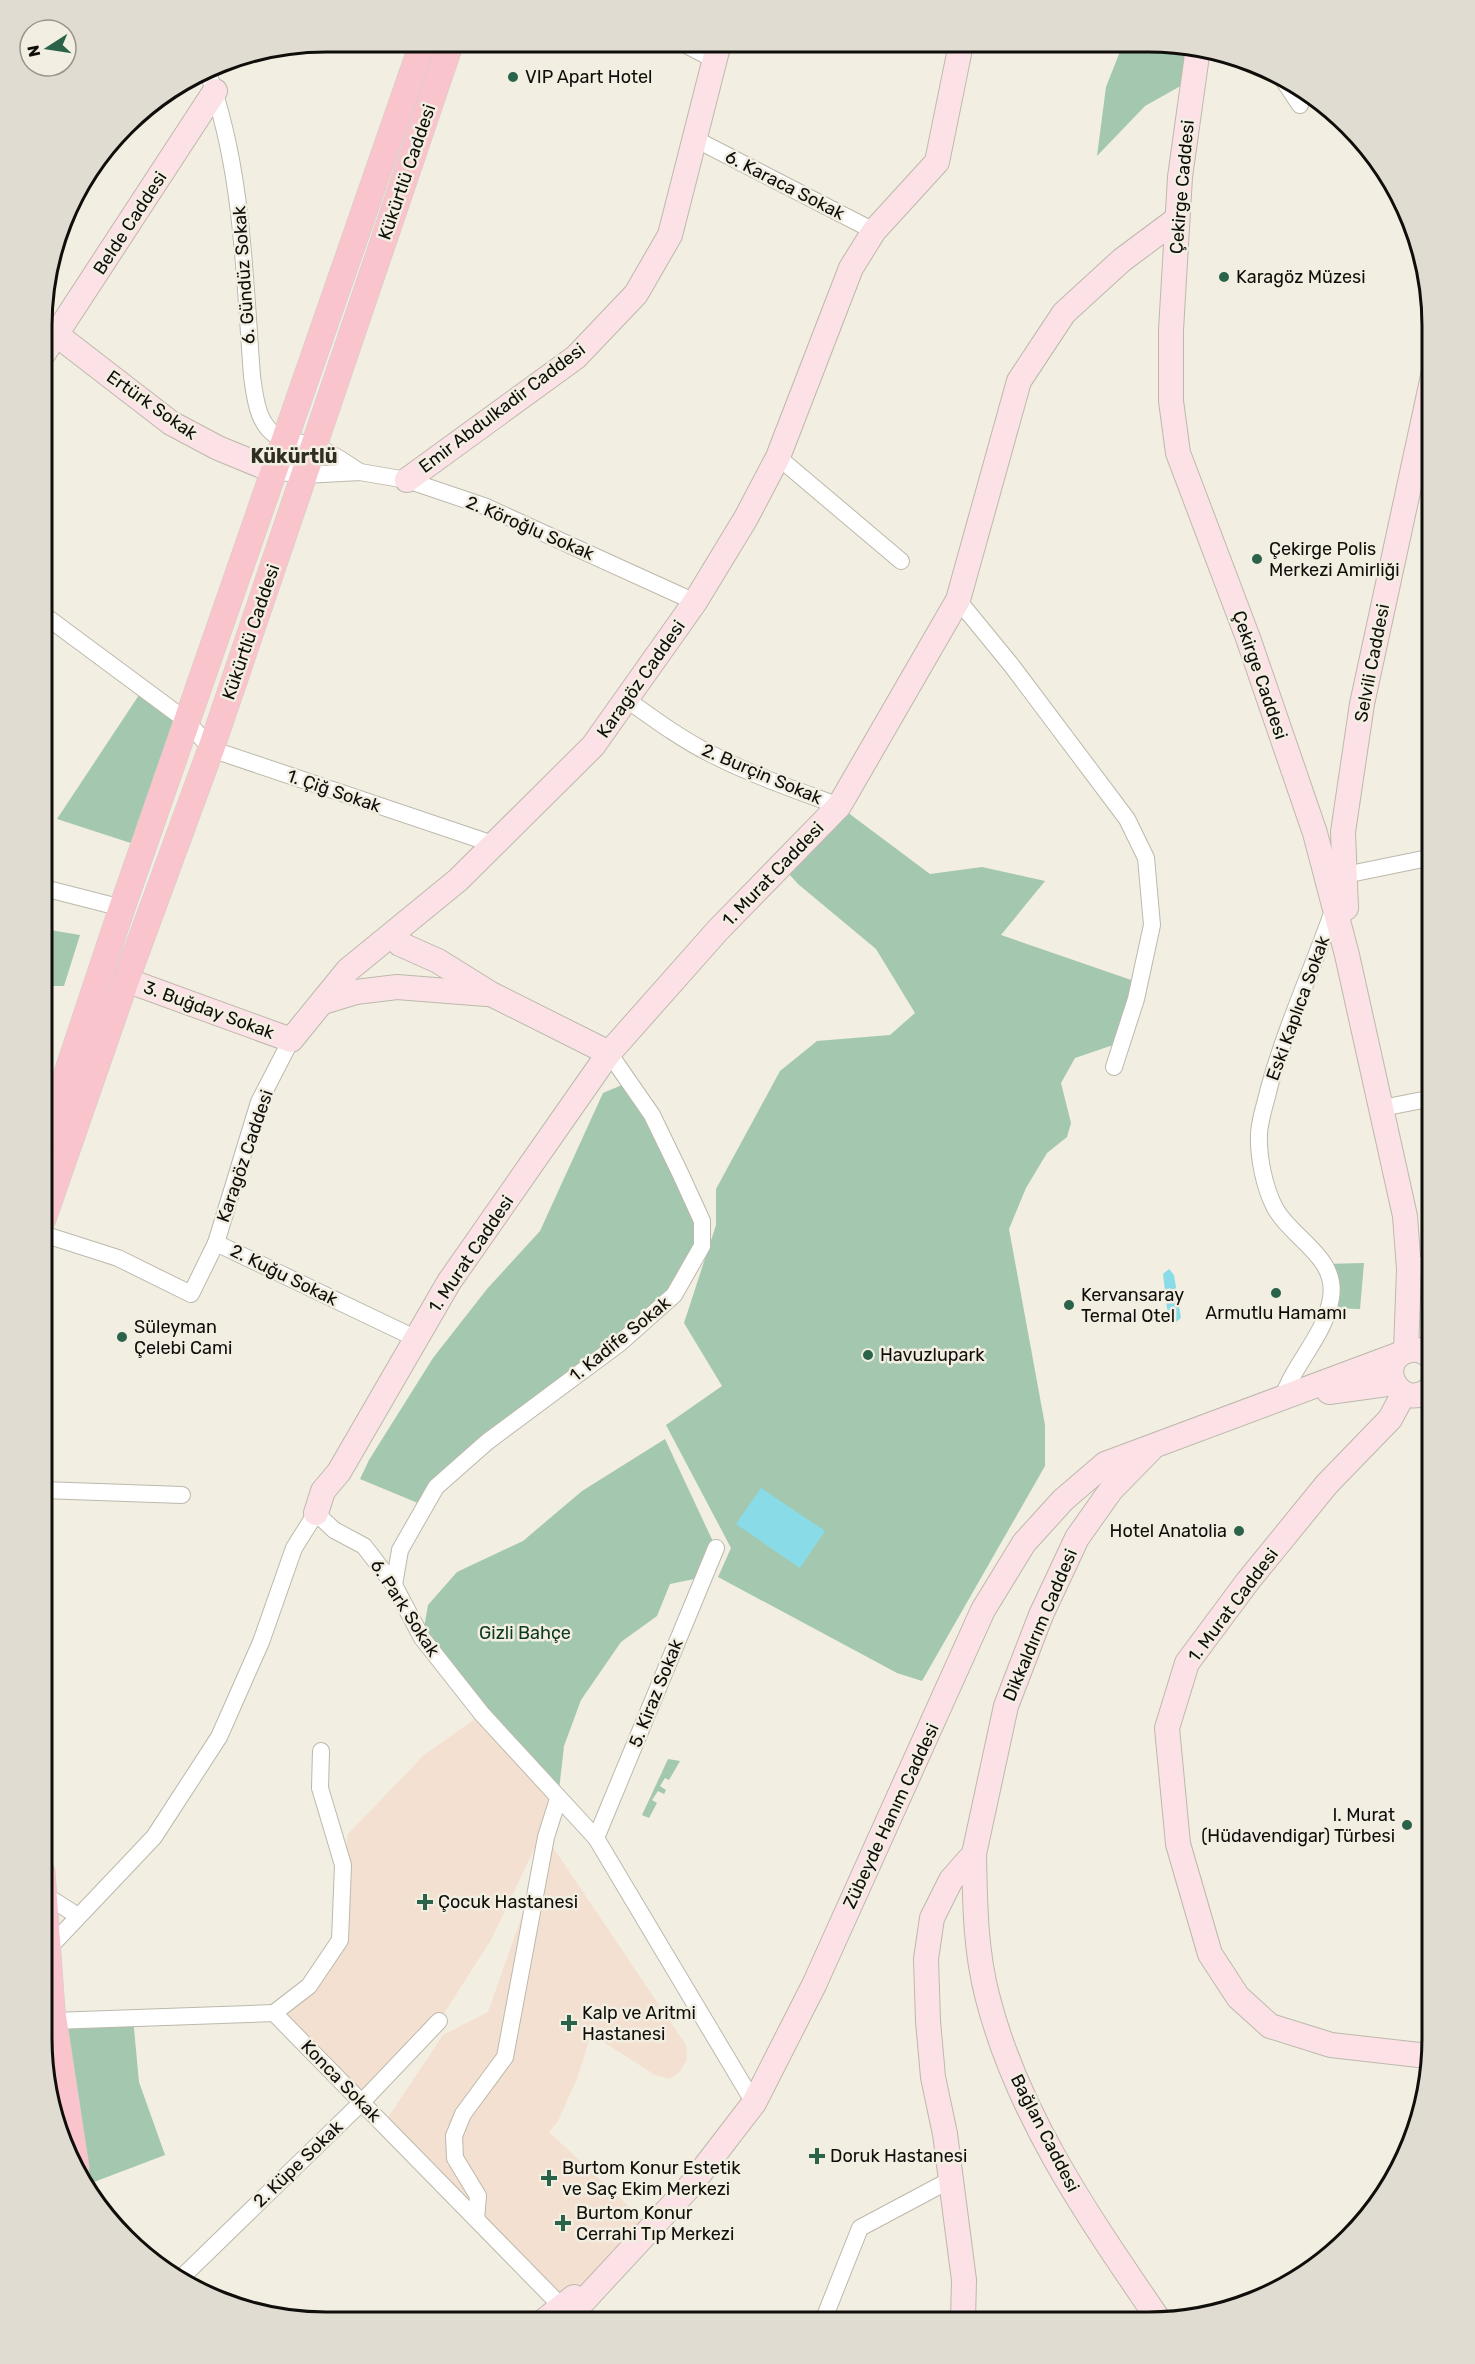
<svg xmlns="http://www.w3.org/2000/svg" width="1475" height="2364" font-family="Rubik,sans-serif">
  <style>
    .medical { fill: #f4e0d1 }
    .green { fill: #a3c8af }
    .water { fill: #89dce7 }
    .lines { fill: none; stroke-linecap: round; stroke-linejoin: round }
    .street-casing { stroke: #bcb9ac; stroke-width: 18 }
    .secondary-casing { stroke: #bcb9ac; stroke-width: 26 }
    .primary-casing { stroke: #cfcfce; stroke-width: 27 }
    .street { stroke: #fff; stroke-width: 16 }
    .secondary { stroke: #fce2e6; stroke-width: 24 }
    .primary { stroke: #f9c4cc; stroke-width: 26 }
    .poi-dot { fill: #2b624a; stroke: #f2eee2; stroke-width: 2 }
    .labels { text-anchor: middle; dominant-baseline: central; stroke-width: 5; stroke-linejoin: round; paint-order: stroke }
    .poi-label { font-size: 18px; fill: #0f0e0a; stroke: #f2eee2; text-anchor: start }
    .street-label { font-size: 18px; fill: #0f0e0a; stroke: #f2eee2 }
    .park-label { font-size: 18px; fill: #0b3a21; stroke: #f2eee2 }
    .neighbourhood-label { font-size: 20px; font-weight: bold; fill: #302d23; stroke: #f2eee2 }
    .rim { fill: none; stroke: #0f0e0a; stroke-width: 3 }
  </style>
  <rect width="100%" height="100%" fill="#f2eee2"/>
  <g class="medical">
    <path d="M482,1714L558,1799L491,1940L439,2021L362,2102L274,2013L340,1940L343,1865L348,1834L424,1755Z"/>
    <path d="M546,1837L686,2045L687,2060L680,2071L670,2079L655,2075L591,2034L578,2076L558,2121L549,2132L651,2227L562,2307L383,2125L443,2035L488,2012L543,1856Z"/>
  </g>
  <g class="green">
    <path d="M1123,44H1186L1198,48L1193,79L1145,106L1097,156L1106,87Z"/>
    <path d="M143,689L187,721L143,847L57,819Z"/>
    <path d="M839,806L930,874L982,867L1045,881L1001,935L1140,983L1122,1042L1075,1058L1061,1083L1071,1123L1067,1137L1047,1153L1026,1188L1009,1229L1045,1425V1466L922,1681L897,1673L718,1577L731,1548L666,1425L722,1386L684,1323L716,1225V1189L780,1071L817,1041L890,1035L915,1013L876,949L798,884L781,865Z"/>
    <path d="M44,929L80,935L64,986H43Z"/>
    <path d="M629,1082L702,1221L674,1295L487,1442L425,1506L360,1479L369,1460L433,1358L487,1289L540,1231L603,1093Z"/>
    <path d="M1364,1263L1360,1309L1328,1308L1323,1264Z"/>
    <path d="M665,1439L716,1548L704,1577L670,1584L657,1616L621,1642L581,1700L564,1746L558,1799L422,1639L428,1605L457,1572L523,1541L582,1491Z"/>
    <path d="M668,1759L680,1761L669,1780L665,1778L660,1786L666,1790L664,1794L658,1791L652,1800L657,1803L649,1818L642,1815Z"/>
    <path d="M133,2018L139,2082L165,2155L86,2185L76,2167L53,2021Z"/>
  </g>
  <g class="water">
    <path d="M1169,1269L1174,1275L1181,1318L1175,1323L1168,1317L1163,1274Z"/>
    <path d="M761,1488L825,1531L800,1568L736,1524Z"/>
  </g>
  <g class="lines">
    <g class="street-casing">
      <g id="street">
        <path d="M682,43L715,60"/>
        <path d="M207,70C243,169 244,272 252,376C255,399 258,430 283,439C293,443 305,442 315,446C331,452 346,463 360,472"/>
        <path d="M1282,78L1300,105"/>
        <path d="M697,140L874,231"/>
        <path d="M778,457L901,561"/>
        <path d="M274,471L304,475L360,472L407,480L484,506L695,602"/>
        <path d="M958,600L1012,666L1127,819L1146,858L1152,925L1136,999L1114,1067"/>
        <path d="M44,615L187,721L211,749L493,844"/>
        <path d="M626,699C654,719 681,739 711,754C752,775 796,790 839,806"/>
        <path d="M1345,875L1433,857"/>
        <path d="M44,888L122,908"/>
        <path d="M1382,1108L1433,1098"/>
        <path d="M43,1234L118,1258L191,1294L216,1243L417,1339"/>
        <path d="M216,1243L259,1102L291,1040"/>
        <path d="M1409,1269L1433,1262"/>
        <path d="M1282,1400C1293,1364 1325,1336 1331,1298C1338,1257 1292,1239 1275,1208C1264,1187 1258,1156 1259,1133C1260,1118 1266,1102 1269,1088C1286,1026 1313,968 1334,908"/>
        <path d="M43,1490L182,1495"/>
        <path d="M394,1585L400,1550L436,1487L487,1442L620,1343L674,1295L702,1246V1221L681,1175L652,1115L609,1053"/>
        <path d="M596,1838L716,1548"/>
        <path d="M42,1893L78,1916"/>
        <path d="M45,1952L154,1837L219,1737L261,1642L294,1548L316,1513L334,1530L364,1546L394,1585L422,1638L482,1714L596,1838L754,2103"/>
        <path d="M274,2013L309,1986L340,1940L343,1865L320,1788L321,1751"/>
        <path d="M53,2021L274,2013L562,2307"/>
        <path d="M476,2219L478,2196L455,2158L454,2136L463,2114L505,2057L546,1837L558,1799"/>
        <path d="M180,2279L362,2102L439,2021"/>
        <path d="M823,2321L860,2228L952,2179"/>
      </g>
    </g>
    <g class="secondary-casing">
      <g id="secondary">
        <path d="M1198,48L1180,177L1171,330V401L1178,453L1248,638L1315,833L1347,955L1405,1216L1409,1269L1406,1351"/>
        <path d="M44,325L171,423L218,448L274,471"/>
        <path d="M44,353L215,91"/>
        <path d="M407,480L576,357L636,294L670,235L719,43"/>
        <path d="M1346,908L1343,832L1362,704L1433,376"/>
        <path d="M400,944L438,961L491,994L609,1053"/>
        <path d="M126,980L291,1040L348,970L458,880L593,746L695,602L746,518L778,457L851,268L874,231L937,162L961,44"/>
        <path d="M323,1002L356,992L397,987L486,994"/>
        <path d="M1433,1386C1402,1417 1372,1363 1407,1351C1417,1347 1426,1352 1433,1359"/>
        <path d="M1329,1392L1394,1383"/>
        <path d="M1404,1393L1390,1419L1327,1484L1248,1581L1187,1663L1167,1728L1178,1844L1210,1954L1238,1997L1270,2026L1331,2045L1419,2055L1432,2054"/>
        <path d="M316,1513L323,1491L339,1472L449,1282L609,1053L718,930L839,806L958,600L1019,381L1064,313L1122,260L1177,219"/>
        <path d="M974,1854C975,1901 975,1948 987,1995C1017,2115 1090,2219 1159,2320"/>
        <path d="M545,2320L574,2297"/>
        <path d="M566,2320L691,2185L754,2103L814,1985L983,1610L1024,1543L1063,1500L1105,1464L1400,1354"/>
        <path d="M963,2321L964,2280L945,2134L933,2077L928,2021L926,1959L932,1918L951,1880L974,1854L1006,1706L1041,1615L1077,1538L1111,1490L1151,1449"/>
      </g>
    </g>
    <g class="primary-casing">
      <g id="primary">
        <path d="M43,1145L122,908L423,42"/>
        <path d="M43,1219L126,980L211,749L451,42"/>
        <path d="M42,1872L52,2010L76,2167"/>
      </g>
    </g>
    <use href="#street" class="street"/>
    <use href="#secondary" class="secondary"/>
    <use href="#primary" class="primary"/>
  </g>
  <g class="poi-dot">
    <circle cx="513" cy="77" r="6"/>
    <circle cx="1224" cy="277" r="6"/>
    <circle cx="1257" cy="559" r="6"/>
    <circle cx="1276" cy="1293" r="6"/>
    <circle cx="1069" cy="1305" r="6"/>
    <circle cx="122" cy="1337" r="6"/>
    <circle cx="868" cy="1355" r="6"/>
    <circle cx="1239" cy="1531" r="6"/>
    <circle cx="1407" cy="1825" r="6"/>
    <path d="M422 1893h6v6h6v6h-6v6h-6v-6h-6v-6h6z"/>
    <path d="M566 2014h6v6h6v6h-6v6h-6v-6h-6v-6h6z"/>
    <path d="M814 2147h6v6h6v6h-6v6h-6v-6h-6v-6h6z"/>
    <path d="M546 2169h6v6h6v6h-6v6h-6v-6h-6v-6h6z"/>
    <path d="M560 2214h6v6h6v6h-6v6h-6v-6h-6v-6h6z"/>
  </g>
  <g class="labels">
    <g class="poi-label">
      <text x="525" y="77">VIP Apart Hotel</text>
      <text x="1236" y="277">Karagöz Müzesi</text>
      <text x="1269" y="549">Çekirge Polis<tspan x="1269" dy="21">Merkezi Amirliği</tspan></text>
      <text x="1081" y="1295">Kervansaray<tspan x="1081" dy="21">Termal Otel</tspan></text>
      <text x="1276" y="1313" text-anchor="middle">Armutlu Hamamı</text>
      <text x="134" y="1327">Süleyman<tspan x="134" dy="21">Çelebi Cami</tspan></text>
      <text x="880" y="1355">Havuzlupark</text>
      <text x="1227" y="1531" text-anchor="end">Hotel Anatolia</text>
      <text x="1395" y="1815" text-anchor="end">I. Murat<tspan x="1395" dy="21">(Hüdavendigar) Türbesi</tspan></text>
      <text x="438" y="1902">Çocuk Hastanesi</text>
      <text x="582" y="2013">Kalp ve Aritmi<tspan x="582" dy="21">Hastanesi</tspan></text>
      <text x="830" y="2156">Doruk Hastanesi</text>
      <text x="562" y="2168">Burtom Konur Estetik<tspan x="562" dy="21">ve Saç Ekim Merkezi</tspan></text>
      <text x="576" y="2213">Burtom Konur<tspan x="576" dy="21">Cerrahi Tıp Merkezi</tspan></text>
    </g>
    <g class="street-label">
      <text transform="translate(407 172) rotate(-71)">Kükürtlü Caddesi</text>
      <text transform="translate(785 185) rotate(27)">6. Karaca Sokak</text>
      <text transform="translate(1182 187) rotate(-85)">Çekirge Caddesi</text>
      <text transform="translate(130 223) rotate(-57)">Belde Caddesi</text>
      <text transform="translate(244 275) rotate(-94)">6. Gündüz Sokak</text>
      <text transform="translate(152 405) rotate(35)">Ertürk Sokak</text>
      <text transform="translate(502 408) rotate(-37)">Emir Abdulkadir Caddesi</text>
      <text transform="translate(530 528) rotate(23)">2. Köroğlu Sokak</text>
      <text transform="translate(251 632) rotate(-71)">Kükürtlü Caddesi</text>
      <text transform="translate(1372 663) rotate(-79)">Selvili Caddesi</text>
      <text transform="translate(1260 675) rotate(71)">Çekirge Caddesi</text>
      <text transform="translate(641 679) rotate(-55)">Karagöz Caddesi</text>
      <text transform="translate(762 774) rotate(23)">2. Burçin Sokak</text>
      <text transform="translate(334 791) rotate(19)">1. Çiğ Sokak</text>
      <text transform="translate(773 874) rotate(-46)">1. Murat Caddesi</text>
      <text transform="translate(1298 1008) rotate(-70)">Eski Kaplıca Sokak</text>
      <text transform="translate(209 1010) rotate(20)">3. Buğday Sokak</text>
      <text transform="translate(245 1156) rotate(-71)">Karagöz Caddesi</text>
      <text transform="translate(471 1254) rotate(-56)">1. Murat Caddesi</text>
      <text transform="translate(284 1275) rotate(26)">2. Kuğu Sokak</text>
      <text transform="translate(620 1339) rotate(-39)">1. Kadife Sokak</text>
      <text transform="translate(1233 1605) rotate(-53)">1. Murat Caddesi</text>
      <text transform="translate(405 1608) rotate(57)">6. Park Sokak</text>
      <text transform="translate(1040 1625) rotate(-67)">Dikkaldırım Caddesi</text>
      <text transform="translate(656 1693) rotate(-68)">5. Kiraz Sokak</text>
      <text transform="translate(891 1816) rotate(-65)">Zübeyde Hanım Caddesi</text>
      <text transform="translate(341 2081) rotate(46)">Konca Sokak</text>
      <text transform="translate(1045 2133) rotate(63)">Bağlan Caddesi</text>
      <text transform="translate(298 2164) rotate(-44)">2. Küpe Sokak</text>
    </g>
    <g class="park-label">
      <text x="525" y="1633">Gizli Bahçe</text>
    </g>
    <g class="neighbourhood-label">
      <text x="294" y="456">Kükürtlü</text>
    </g>
  </g>
  <path d="M0 0H1475V2364H0ZM326 52H1148A274 274 0 0 1 1422 326V2038A274 274 0 0 1 1148 2312H326A274 274 0 0 1 52 2038V326A274 274 0 0 1 326 52Z" fill="#e0dcd1" fill-rule="evenodd"/>
  <path class="rim" d="M326 52H1148A274 274 0 0 1 1422 326V2038A274 274 0 0 1 1148 2312H326A274 274 0 0 1 52 2038V326A274 274 0 0 1 326 52Z"/>
  <g transform="translate(48 48) rotate(258)"><circle r="28" fill="#f2eee2" stroke="#97948c" stroke-width="1.5"/>
  <path d="M0-4.5L10 22L0 15L-10 22Z" fill="#2b624a"/>
  <text y="-9" font-size="16" font-weight="bold" text-anchor="middle" fill="#0f0e0a">N</text>
  </g>
</svg>
